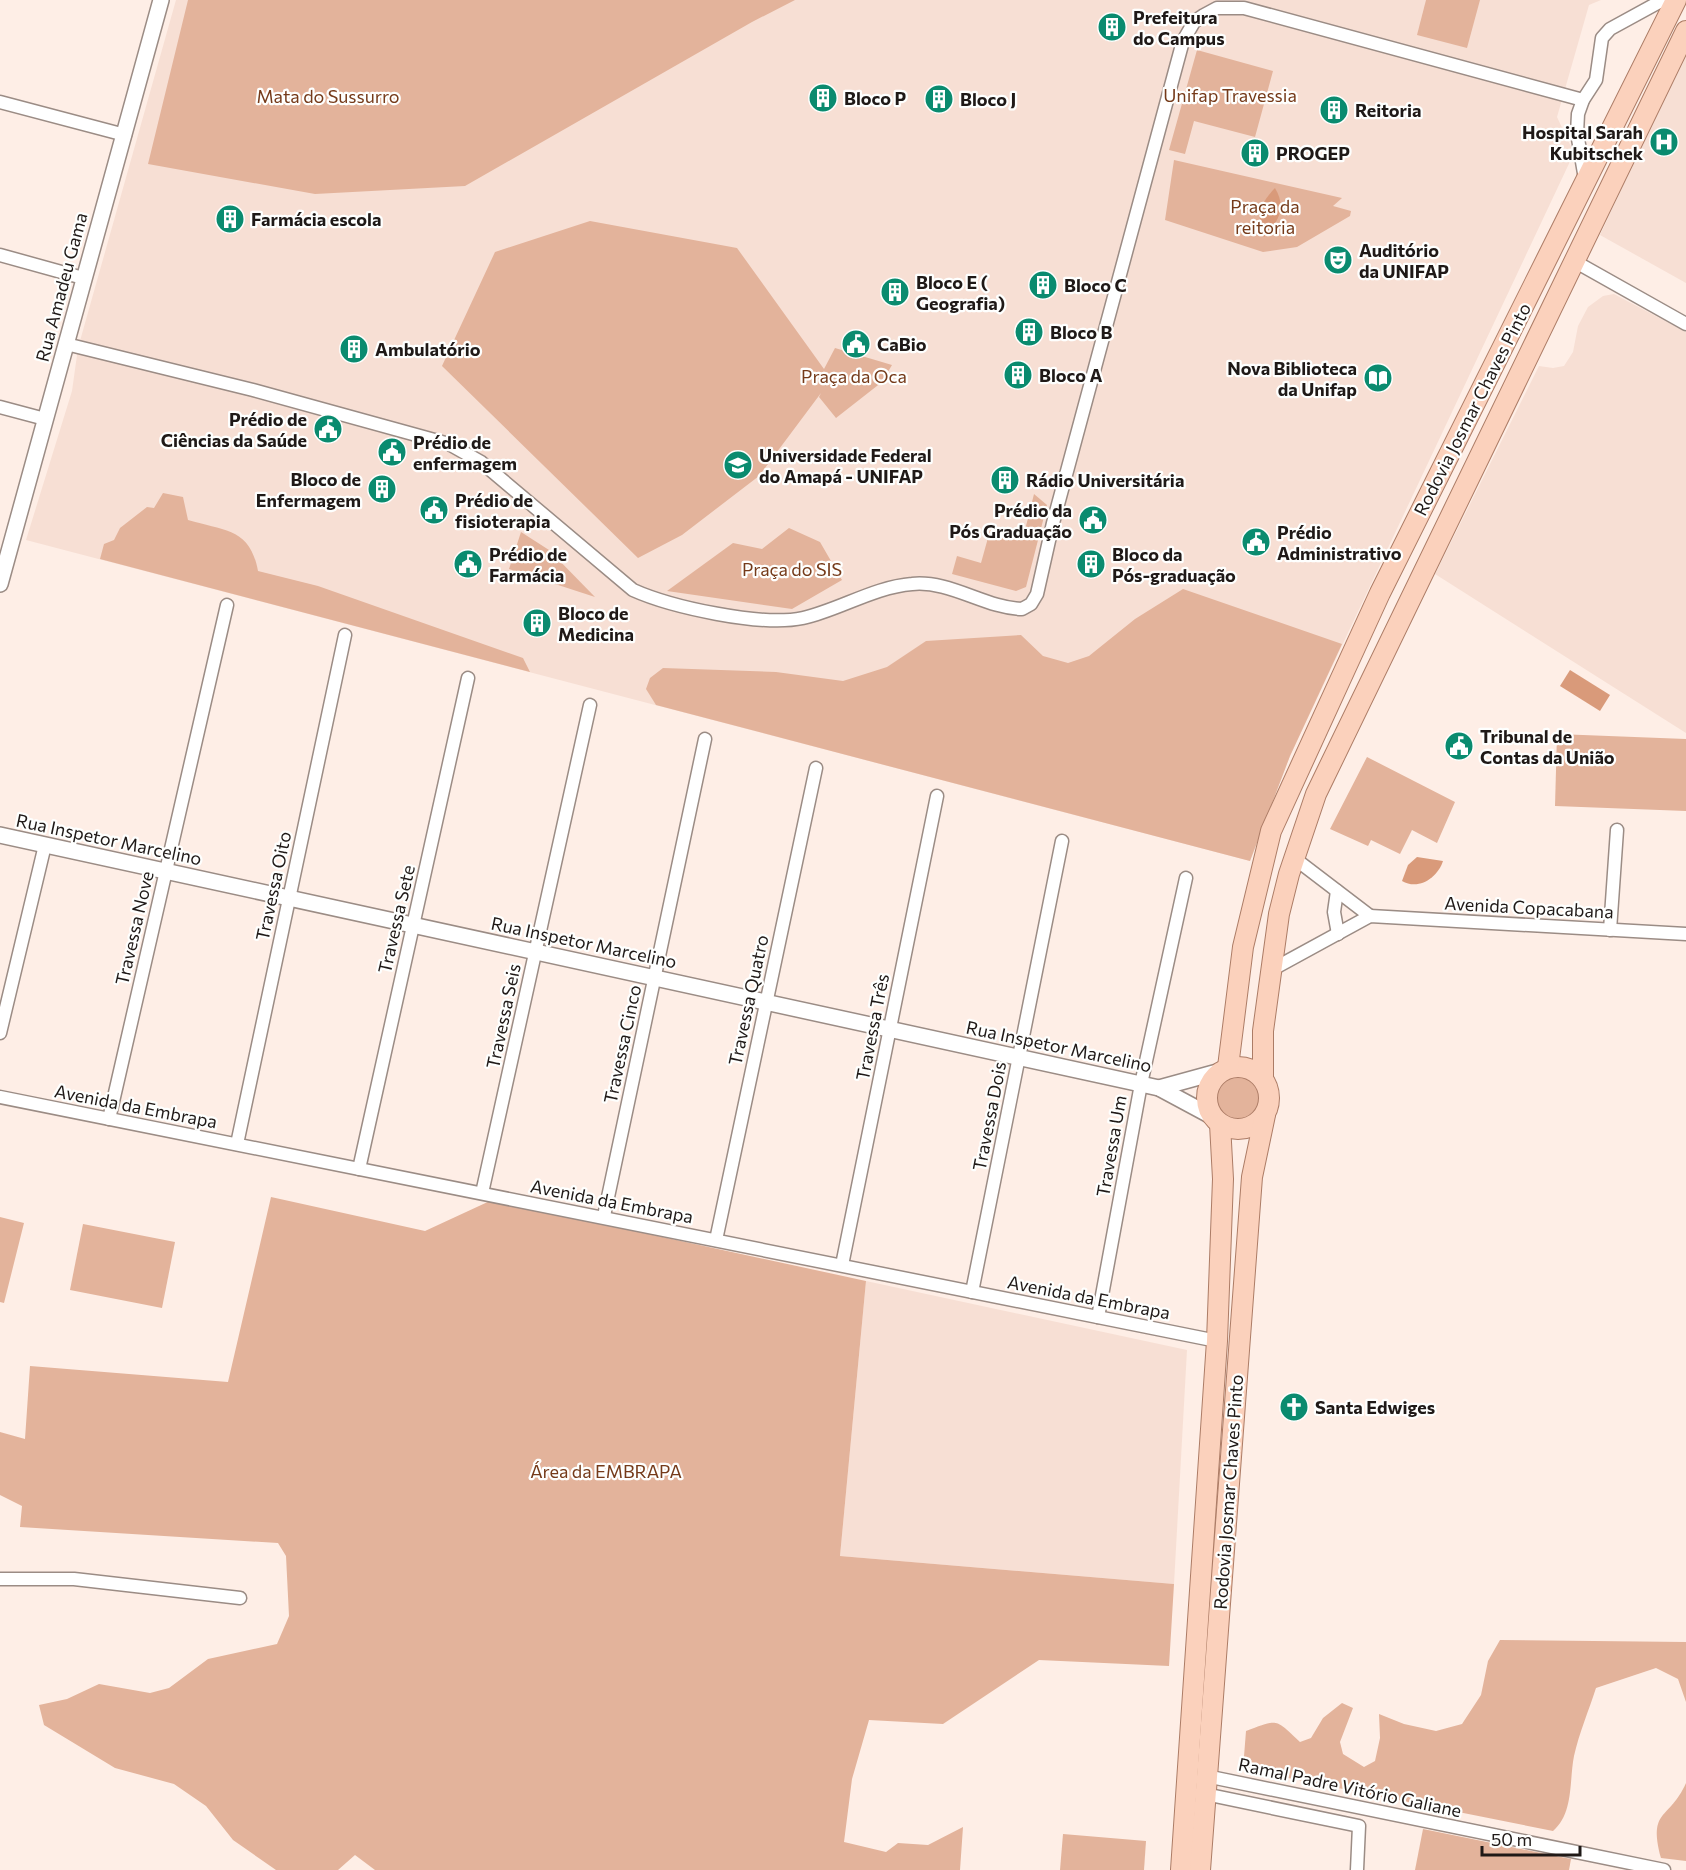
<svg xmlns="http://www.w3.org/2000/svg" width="1686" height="1870" font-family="Commissioner,sans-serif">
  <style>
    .built { fill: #f7dfd4 }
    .green { fill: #e3b39b }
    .water { fill: #d99a7a }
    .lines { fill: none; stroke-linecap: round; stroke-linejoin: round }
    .minor-casing { stroke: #9b8c85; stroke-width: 15 }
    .tertiary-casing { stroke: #9b8c85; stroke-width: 18 }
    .primary-casing { stroke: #ac7c66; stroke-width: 22 }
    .minor { stroke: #fff; stroke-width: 12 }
    .tertiary { stroke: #fff; stroke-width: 15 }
    .primary { stroke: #fbd1bc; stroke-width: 20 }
    .labels { text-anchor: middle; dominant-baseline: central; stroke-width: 4.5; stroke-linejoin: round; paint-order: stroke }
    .poi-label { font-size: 18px; font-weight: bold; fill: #1f1917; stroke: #fefffe; text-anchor: start }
    .park-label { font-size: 18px; fill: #753a19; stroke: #fefffe }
    .street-label { font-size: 18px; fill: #1f1917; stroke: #fefffe }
  </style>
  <rect width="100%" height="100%" fill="#feeee6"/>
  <g class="built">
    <path d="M176,0H1601L1589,5L1557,117L1574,153L1290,756L1250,861L26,540L72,391L78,348Z"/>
    <path d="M1686,50V283L1600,235Z"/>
    <path d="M1614,294L1686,332V733L1435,574L1539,366L1553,368L1564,366L1573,352L1578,326L1588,307L1603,296Z"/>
    <path d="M866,1281L1187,1350L1174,1584L840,1556Z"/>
  </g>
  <g class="green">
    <path d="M188,0H795L752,22L465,186L315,194L148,164Z"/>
    <path d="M1426,0H1480L1467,48L1417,35Z"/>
    <path d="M1197,50L1273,71L1255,137L1194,121L1185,154L1169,150Z"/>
    <path d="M1174,160L1342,198L1333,206L1351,211L1350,216L1297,247L1263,252L1165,220Z"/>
    <path d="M590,221L737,248L824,369L835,348L892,365L882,382L836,418L819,397L821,393L759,476L682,535L638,558L442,366L495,252Z"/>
    <path d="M163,493L183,497L188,520C225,531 250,528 258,571L318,586L523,658L530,672L100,559L104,544L114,540L120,528L147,507L154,508Z"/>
    <path d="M1034,494L1047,505L1026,587L1016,591L952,574L957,556L981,563L991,527L1024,534Z"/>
    <path d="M789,528L820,542L842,580L792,609L667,591L733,543L762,549Z"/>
    <path d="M521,532L549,550L595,597L509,569Z"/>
    <path d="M1183,589L1342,644L1290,756L1250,861L656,705L646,689L650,678L663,668L776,672L843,681L887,667L926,641L1021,635L1043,656L1068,663L1089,656L1135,619Z"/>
    <path d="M1557,734L1686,739V811L1555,806Z"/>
    <path d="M1367,757L1455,802L1437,843L1412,830L1400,854L1371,840L1368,846L1330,829Z"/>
    <circle cx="1238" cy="1098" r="26"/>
    <path d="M271,1197L425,1231L492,1200L866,1281L840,1556L1174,1584L1169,1666L1039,1660L943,1724L869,1720L852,1779L844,1842L886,1852L898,1843L928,1845L963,1827L960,1870H375L355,1855L338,1870H276L233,1840L206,1806L174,1784L115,1768L44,1725L39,1705L67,1699L99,1684L150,1693L169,1688L208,1659L277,1644L289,1616L286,1556L278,1543L20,1527L22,1506L0,1495V1432L25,1439L30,1366L228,1382Z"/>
    <path d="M0,1217L24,1223L4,1303L0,1302Z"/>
    <path d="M83,1224L175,1242L162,1308L70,1290Z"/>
    <path d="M1500,1640L1686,1642V1702L1678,1679L1656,1668L1596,1688C1589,1710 1579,1733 1574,1756C1569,1781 1574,1813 1553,1831L1243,1769L1246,1731C1278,1719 1275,1718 1300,1742L1311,1738L1323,1718L1342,1703L1353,1708L1340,1742L1343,1754L1364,1767L1375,1761L1380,1738L1379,1714L1404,1724L1436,1731L1462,1724L1481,1695L1488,1661Z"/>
    <path d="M1686,1783V1861L1661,1858C1648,1808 1669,1821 1686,1783Z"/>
    <path d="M1423,1829L1571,1859L1569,1870H1415Z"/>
    <path d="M1063,1834L1146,1841L1144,1870H1060Z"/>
  </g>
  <g class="water">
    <path d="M1275,188C1287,208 1278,222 1264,237C1256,215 1259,205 1275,188Z"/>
    <path d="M1570,670L1610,695L1600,711L1560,686Z"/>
    <path d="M1417,857L1443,861C1438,877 1419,891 1402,881L1408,865Z"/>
  </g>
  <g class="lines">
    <g class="minor-casing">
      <g id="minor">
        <path d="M0,102L125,135"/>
        <path d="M1585,179L1577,133L1578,114L1583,100L1596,80L1602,38L1610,29L1663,0"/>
        <path d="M0,255L83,278"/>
        <path d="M1574,261L1686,324"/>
        <path d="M66,344L253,390L449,444L481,462L633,590C671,607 761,627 803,618C839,610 874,587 912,584C950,580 985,608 1022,609L1031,604L1037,594L1053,523L1183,41L1194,22L1204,15L1217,8H1244L1583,100"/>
        <path d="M0,407L45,419"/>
        <path d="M1294,858L1370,916"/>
        <path d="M1337,891L1334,912L1338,934"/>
        <path d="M1610,930L1617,830"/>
        <path d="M1273,969L1370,916L1686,934"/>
        <path d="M0,1033L45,845"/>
        <path d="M0,1097L1217,1341"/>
        <path d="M109,1119L227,605"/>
        <path d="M237,1144L345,635"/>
        <path d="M359,1169L468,678"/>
        <path d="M482,1193L590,705"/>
        <path d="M604,1216L705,739"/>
        <path d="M716,1240L816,768"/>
        <path d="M842,1265L937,796"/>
        <path d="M972,1292L1062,841"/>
        <path d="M1098,1317L1141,1084L1186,878"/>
        <path d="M0,1579H74L240,1598"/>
        <path d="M1206,1776L1664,1870"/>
        <path d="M1205,1794L1359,1826L1357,1870"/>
      </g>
    </g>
    <g class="tertiary-casing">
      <g id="tertiary">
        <path d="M0,584L161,0"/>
        <path d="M0,835L1159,1088L1213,1117"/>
        <path d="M1159,1088L1221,1071"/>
      </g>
    </g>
    <g class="primary-casing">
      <g id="primary">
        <circle cx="1238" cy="1098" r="31"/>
        <path d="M1228,1067L1243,947L1271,831L1380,593L1676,0"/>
        <path d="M1263,1078V1031L1279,914L1289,874L1316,794L1686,31"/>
        <path d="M1181,1870L1217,1341L1223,1179L1220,1124"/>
        <path d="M1200,1870L1252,1177L1265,1115"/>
      </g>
    </g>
    <use href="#minor" class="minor"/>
    <use href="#tertiary" class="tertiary"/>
    <use href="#primary" class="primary"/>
  </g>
  <defs>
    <g id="building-disc" transform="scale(1.5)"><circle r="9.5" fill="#0a8b6f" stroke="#fefffe"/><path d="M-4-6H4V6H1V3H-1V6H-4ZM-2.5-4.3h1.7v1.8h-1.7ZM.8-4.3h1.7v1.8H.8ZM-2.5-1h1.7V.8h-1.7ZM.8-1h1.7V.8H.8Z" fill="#fff"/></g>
    <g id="hospital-disc" transform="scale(1.5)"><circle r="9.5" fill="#0a8b6f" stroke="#fefffe"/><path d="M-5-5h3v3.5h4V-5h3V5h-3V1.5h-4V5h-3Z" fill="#fff"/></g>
    <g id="theatre-disc" transform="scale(1.5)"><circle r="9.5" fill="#0a8b6f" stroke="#fefffe"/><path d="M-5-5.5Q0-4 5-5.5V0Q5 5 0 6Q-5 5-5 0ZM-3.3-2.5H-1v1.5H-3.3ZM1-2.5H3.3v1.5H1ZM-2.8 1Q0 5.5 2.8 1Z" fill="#fff"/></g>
    <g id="civic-disc" transform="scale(1.5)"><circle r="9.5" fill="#0a8b6f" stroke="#fefffe"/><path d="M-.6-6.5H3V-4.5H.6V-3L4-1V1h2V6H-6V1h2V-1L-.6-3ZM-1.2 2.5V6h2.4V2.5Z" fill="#fff"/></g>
    <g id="library-disc" transform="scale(1.5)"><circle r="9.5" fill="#0a8b6f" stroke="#fefffe"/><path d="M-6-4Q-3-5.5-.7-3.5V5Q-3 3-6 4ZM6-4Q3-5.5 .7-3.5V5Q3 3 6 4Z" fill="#fff"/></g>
    <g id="university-disc" transform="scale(1.5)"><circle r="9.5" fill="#0a8b6f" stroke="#fefffe"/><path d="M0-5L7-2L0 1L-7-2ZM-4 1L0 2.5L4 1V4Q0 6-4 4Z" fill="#fff"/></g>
    <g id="church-disc" transform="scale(1.5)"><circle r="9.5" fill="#0a8b6f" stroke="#fefffe"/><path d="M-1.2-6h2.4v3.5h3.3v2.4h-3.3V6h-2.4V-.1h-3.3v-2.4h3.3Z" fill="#fff"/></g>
  </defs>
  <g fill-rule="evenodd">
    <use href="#building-disc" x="1112" y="27"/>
    <use href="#building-disc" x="823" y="98"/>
    <use href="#building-disc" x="939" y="99"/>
    <use href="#building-disc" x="1334" y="110"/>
    <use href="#hospital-disc" x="1664" y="142"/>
    <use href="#building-disc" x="1255" y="153"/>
    <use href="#building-disc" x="230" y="219"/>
    <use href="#theatre-disc" x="1338" y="260"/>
    <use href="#building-disc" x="1043" y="285"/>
    <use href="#building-disc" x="895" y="292"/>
    <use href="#building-disc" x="1029" y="332"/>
    <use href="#civic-disc" x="856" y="344"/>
    <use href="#building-disc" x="354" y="349"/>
    <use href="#building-disc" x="1018" y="375"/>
    <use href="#library-disc" x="1378" y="378"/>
    <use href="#civic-disc" x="328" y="429"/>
    <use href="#civic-disc" x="392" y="452"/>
    <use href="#university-disc" x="738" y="465"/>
    <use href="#building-disc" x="1005" y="480"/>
    <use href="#building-disc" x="382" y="489"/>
    <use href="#civic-disc" x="434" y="510"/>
    <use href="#civic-disc" x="1093" y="520"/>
    <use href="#civic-disc" x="1256" y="542"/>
    <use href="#civic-disc" x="468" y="564"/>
    <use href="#building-disc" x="1091" y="564"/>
    <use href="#building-disc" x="537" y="623"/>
    <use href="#civic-disc" x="1459" y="746"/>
    <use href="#church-disc" x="1294" y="1407"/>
  </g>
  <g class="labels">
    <g class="poi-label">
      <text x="1133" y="17">Prefeitura<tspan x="1133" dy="21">do Campus</tspan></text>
      <text x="844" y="98">Bloco P</text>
      <text x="960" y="99">Bloco J</text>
      <text x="1355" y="110">Reitoria</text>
      <text x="1643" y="132" text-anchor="end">Hospital Sarah<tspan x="1643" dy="21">Kubitschek</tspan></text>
      <text x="1276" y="153">PROGEP</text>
      <text x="251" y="219">Farmácia escola</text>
      <text x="1359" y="250">Auditório<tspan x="1359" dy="21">da UNIFAP</tspan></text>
      <text x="916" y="282">Bloco E (<tspan x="916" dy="21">Geografia)</tspan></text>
      <text x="1064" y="285">Bloco C</text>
      <text x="1050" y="332">Bloco B</text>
      <text x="877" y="344">CaBio</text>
      <text x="375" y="349">Ambulatório</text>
      <text x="1357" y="368" text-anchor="end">Nova Biblioteca<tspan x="1357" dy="21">da Unifap</tspan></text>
      <text x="1039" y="375">Bloco A</text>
      <text x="307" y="419" text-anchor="end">Prédio de<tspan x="307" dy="21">Ciências da Saúde</tspan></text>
      <text x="413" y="442">Prédio de<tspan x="413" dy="21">enfermagem</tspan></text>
      <text x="759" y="455">Universidade Federal<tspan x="759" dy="21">do Amapá - UNIFAP</tspan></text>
      <text x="361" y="479" text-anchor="end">Bloco de<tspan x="361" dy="21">Enfermagem</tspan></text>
      <text x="1026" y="480">Rádio Universitária</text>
      <text x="455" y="500">Prédio de<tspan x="455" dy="21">fisioterapia</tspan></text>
      <text x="1072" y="510" text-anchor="end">Prédio da<tspan x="1072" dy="21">Pós Graduação</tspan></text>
      <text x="1277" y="532">Prédio<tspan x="1277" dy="21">Administrativo</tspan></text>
      <text x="489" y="554">Prédio de<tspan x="489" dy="21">Farmácia</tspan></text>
      <text x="1112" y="554">Bloco da<tspan x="1112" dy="21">Pós-graduação</tspan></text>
      <text x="558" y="613">Bloco de<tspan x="558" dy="21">Medicina</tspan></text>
      <text x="1480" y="736">Tribunal de<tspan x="1480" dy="21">Contas da União</tspan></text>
      <text x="1315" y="1407">Santa Edwiges</text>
    </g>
    <g class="park-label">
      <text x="1230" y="95">Unifap Travessia</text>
      <text x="328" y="96">Mata do Sussurro</text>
      <text x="1265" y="206">Praça da<tspan x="1265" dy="21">reitoria</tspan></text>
      <text x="854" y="376">Praça da Oca</text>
      <text x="792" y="569">Praça do SIS</text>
      <text x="606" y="1471">Área da EMBRAPA</text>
    </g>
    <g class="street-label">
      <text transform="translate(61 287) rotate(-75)">Rua Amadeu Gama</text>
      <text transform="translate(1472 409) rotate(-63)">Rodovia Josmar Chaves Pinto</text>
      <text transform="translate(109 839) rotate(12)">Rua Inspetor Marcelino</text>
      <text transform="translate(273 886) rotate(-78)">Travessa Oito</text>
      <text transform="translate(1529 907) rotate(3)">Avenida Copacabana</text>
      <text transform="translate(396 919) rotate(-77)">Travessa Sete</text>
      <text transform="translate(134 928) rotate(-77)">Travessa Nove</text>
      <text transform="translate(584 942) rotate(12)">Rua Inspetor Marcelino</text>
      <text transform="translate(748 1000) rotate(-78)">Travessa Quatro</text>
      <text transform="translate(503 1016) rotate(-78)">Travessa Seis</text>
      <text transform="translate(872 1027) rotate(-79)">Travessa Três</text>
      <text transform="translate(622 1044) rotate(-78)">Travessa Cinco</text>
      <text transform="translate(1059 1046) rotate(12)">Rua Inspetor Marcelino</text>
      <text transform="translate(136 1106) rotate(11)">Avenida da Embrapa</text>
      <text transform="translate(989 1116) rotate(-79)">Travessa Dois</text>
      <text transform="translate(1111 1146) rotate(-80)">Travessa Um</text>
      <text transform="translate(612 1201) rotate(11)">Avenida da Embrapa</text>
      <text transform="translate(1089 1297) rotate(11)">Avenida da Embrapa</text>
      <text transform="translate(1228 1492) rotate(-86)">Rodovia Josmar Chaves Pinto</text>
      <text transform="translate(1350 1787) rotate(12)">Ramal Padre Vitório Galiane</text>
    </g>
  </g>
  <path d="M1482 1846v9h98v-9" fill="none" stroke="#1f1917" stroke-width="3"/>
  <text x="1491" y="1846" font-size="18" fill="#1f1917" stroke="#fefffe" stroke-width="4.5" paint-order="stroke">50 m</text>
</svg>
